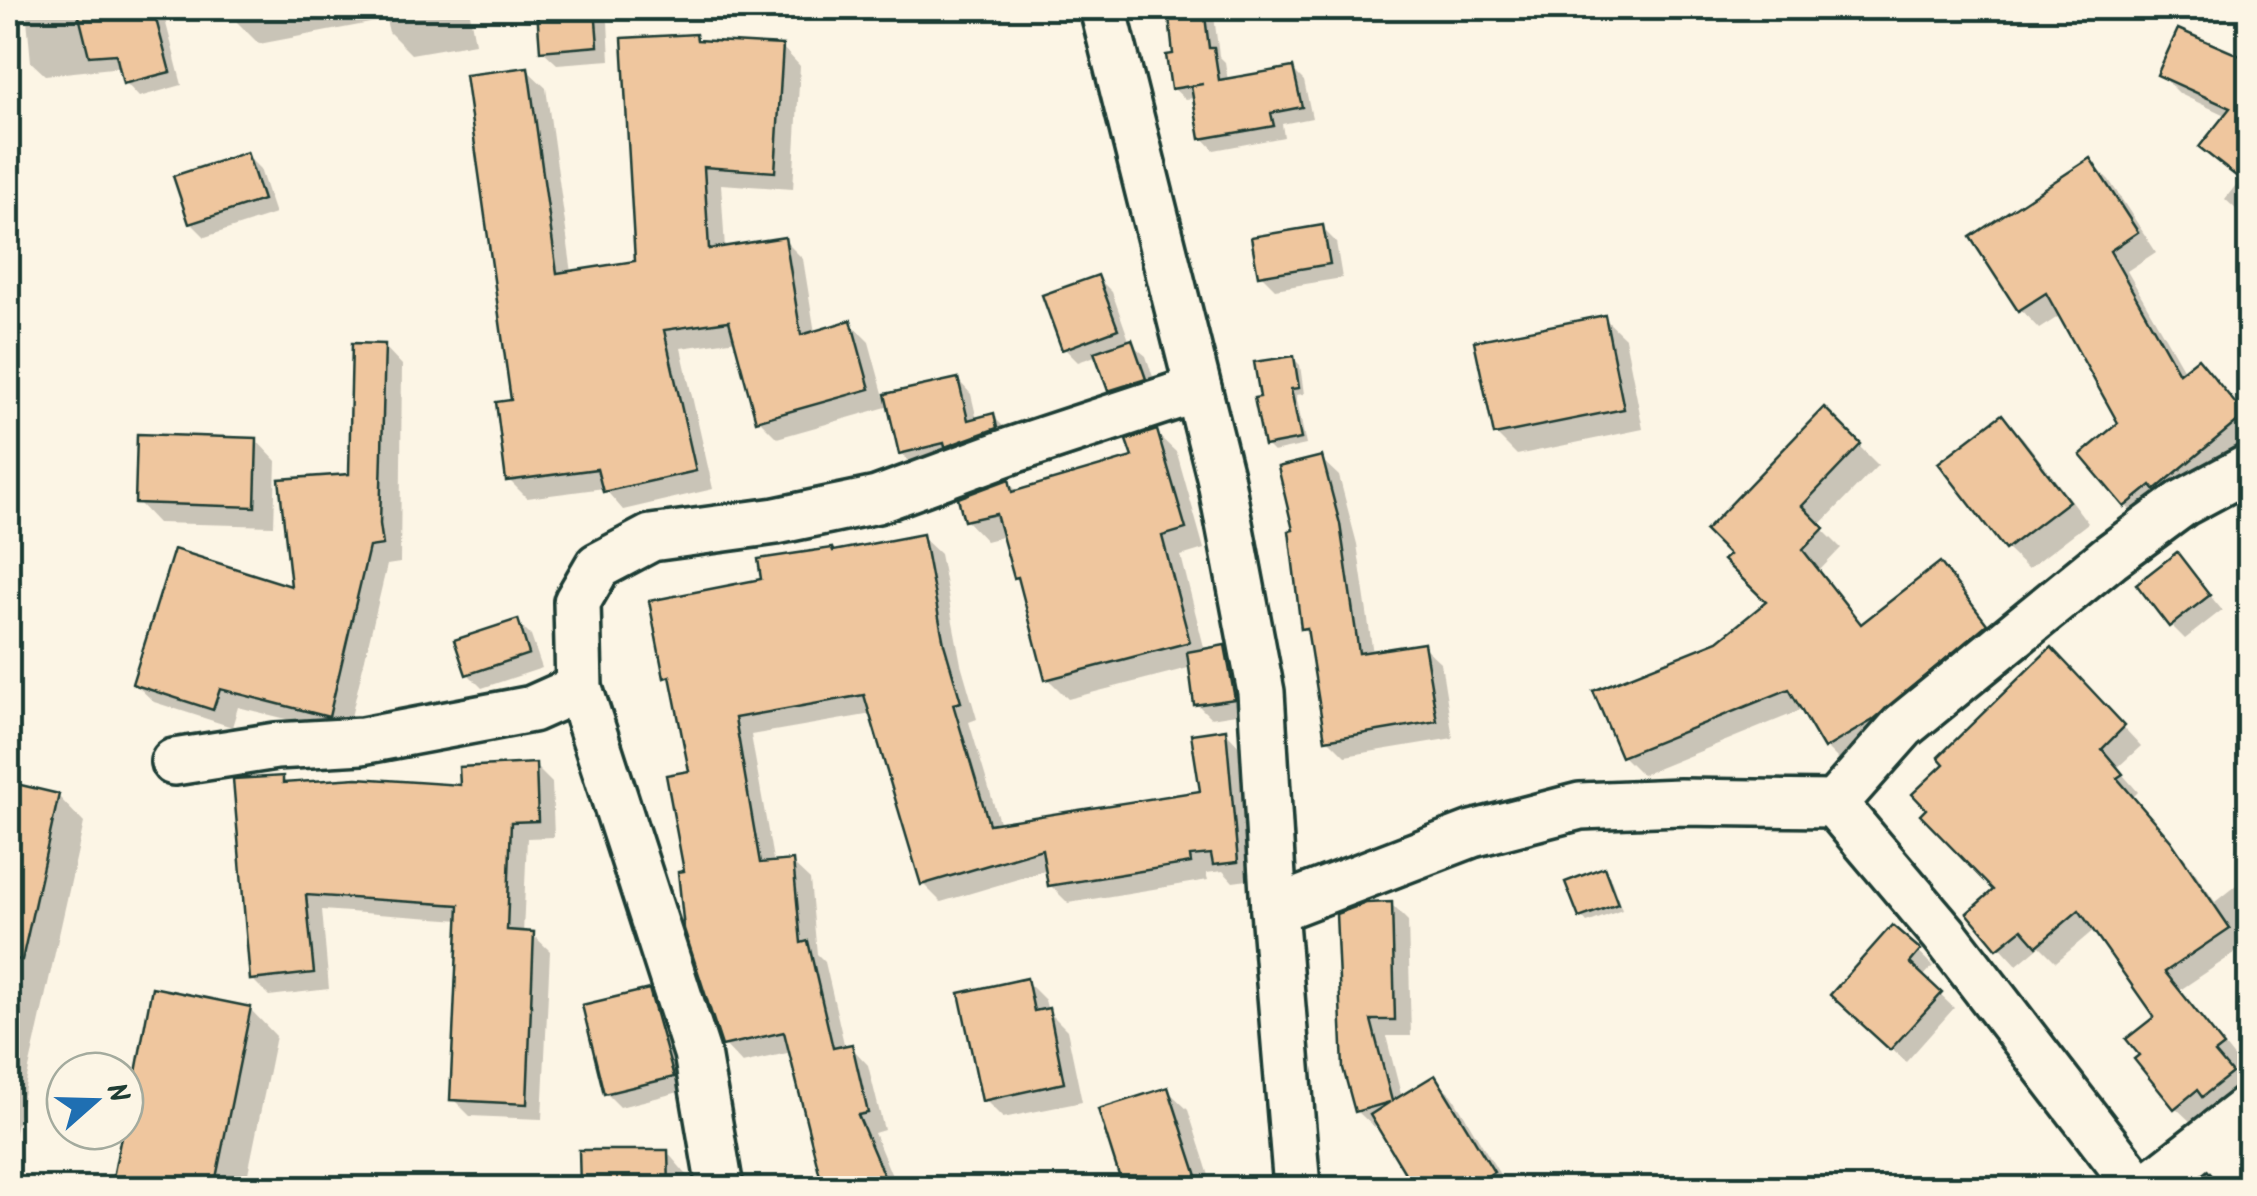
<svg xmlns="http://www.w3.org/2000/svg" width="2257" height="1196" font-family="Kalam,sans-serif">
  <style>
    .shadow { fill: #0003 }
    .building { fill: #efc69e; stroke: #1f3d34; stroke-width: 2.5 }
    .lines { fill: none; stroke-linecap: round; stroke-linejoin: round }
    .street-casing { stroke: #1f3d34; stroke-width: 52 }
    .street { stroke: #fcf5e5; stroke-width: 45 }
  </style>
  <rect width="100%" height="100%" fill="#fcf5e5"/>
  <filter id="ink" filterUnits="userSpaceOnUse"><feTurbulence type="fractalNoise" baseFrequency=".01" numOctaves="2"/><feDisplacementMap in="SourceGraphic" scale="20" xChannelSelector="R" yChannelSelector="G"/><feConvolveMatrix kernelMatrix="1 2 1 2 8 2 1 2 1" color-interpolation-filters="sRGB"/></filter>
  <g filter="url(#ink)">
    <g class="shadow">
      <path d="M26,8H162L182,85L139,97L126,83L122,67L45,75L31,62Z"/>
      <path d="M234,8H469L475,43L411,54L389,32L386,20L259,44L237,22Z"/>
      <path d="M594,8L608,22L610,60L557,64L542,50Z"/>
      <path d="M1170,8H1213L1219,56L1225,62L1228,81L1292,69L1304,81L1312,118L1282,124L1284,137L1214,150L1203,138L1195,98L1185,99L1173,88L1176,56Z"/>
      <path d="M695,37L702,43L782,47L800,66L793,189L721,184L725,249L784,240L803,259L815,333L850,323L869,342L884,397L958,380L971,394L977,420L993,416L1006,429L914,466L901,453L890,406L777,438L758,419L737,340L681,348L713,489L623,510L604,488L527,498L509,480L527,70L546,88L572,273L638,263Z"/>
      <path d="M2250,63V222L2225,199L2240,180L2203,147L2227,116L2180,94L2160,74Z"/>
      <path d="M246,155L260,169L275,214L205,237L191,223Z"/>
      <path d="M2090,161L2109,180L2156,252L2127,271L2185,372L2198,361L2250,420V447L2145,525L2126,506L2122,424L2061,315L2039,329L2020,309Z"/>
      <path d="M1322,228L1336,242L1342,278L1275,289L1261,275Z"/>
      <path d="M1098,278L1112,292L1130,343L1146,356L1158,392L1125,404L1111,390L1098,355L1078,362L1064,348Z"/>
      <path d="M1604,318L1625,338L1643,429L1517,455L1496,434Z"/>
      <path d="M384,346L402,365L400,563L387,565L347,734L238,707L232,727L154,702L135,684L294,590L351,476Z"/>
      <path d="M1293,358L1300,365L1304,394L1296,395L1306,445L1273,452L1266,445L1262,399Z"/>
      <path d="M1824,411L1878,465L1819,526L1841,548L1820,570L1864,626L1939,566L1958,584L2004,644L1845,766L1826,747L1804,709L1642,775L1623,756L1719,643L1770,603Z"/>
      <path d="M2002,417L2023,438L2088,523L2028,569L2007,549L1942,463Z"/>
      <path d="M1156,433L1177,453L1204,549L1181,556L1205,651L1225,648L1239,662L1248,712L1211,718L1197,704L1192,667L1068,699L1048,679L1022,583L1016,577L1005,536L986,541L966,520L1008,482L1019,493L1136,459Z"/>
      <path d="M256,440L276,461L274,526L158,523L138,502Z"/>
      <path d="M1321,459L1339,476L1357,544L1373,654L1423,646L1441,663L1453,738L1345,756L1327,738L1310,635L1303,628L1296,532Z"/>
      <path d="M922,537L940,554L961,664L977,719L969,722L1000,825L1203,793L1226,732L1243,750L1255,879L1233,882L1223,871L1206,873L1208,880L1068,903L1050,885L1048,870L941,902L923,884L872,714L751,735L774,865L792,863L810,880L817,954L825,962L845,1048L851,1047L868,1065L884,1130L874,1133L897,1188H802L823,1180L792,1052L742,1063L725,1045L687,874L692,773L674,684L666,676L764,581L834,553Z"/>
      <path d="M2177,556L2222,610L2185,639L2171,625Z"/>
      <path d="M517,622L531,636L542,668L482,688L468,674Z"/>
      <path d="M2068,668L2141,746L2117,768L2138,792L2133,797L2188,862L2215,902L2250,874V943L2180,990L2240,1065L2231,1072L2247,1092L2193,1124L2175,1107L2157,1018L2095,929L2056,962L2040,946L2017,965L1970,914L1997,890Z"/>
      <path d="M535,766L552,783L554,837L527,838L523,934L533,935L550,951L542,1119L470,1116L453,1099L461,920L322,910L329,989L269,996L252,979L282,778L288,785L462,787Z"/>
      <path d="M8,784L58,796L84,823L8,1163Z"/>
      <path d="M1604,870L1610,877L1622,910L1587,923L1581,916Z"/>
      <path d="M1391,904L1408,921L1411,1036H1386L1402,1098L1435,1079L1452,1095L1508,1188H1417L1379,1126L1374,1127L1357,1111L1346,1068Z"/>
      <path d="M1893,928L1933,966L1922,978L1954,1008L1906,1062L1847,1009Z"/>
      <path d="M1026,981L1045,1000L1048,1011L1067,1030L1082,1102L1003,1118L984,1099Z"/>
      <path d="M154,990L250,1009L276,1036L245,1188H113Z"/>
      <path d="M648,992L662,1006L687,1090L620,1107L606,1093Z"/>
      <path d="M1167,1090L1188,1110L1213,1188H1125L1101,1111Z"/>
      <path d="M667,1152L698,1188H582V1153Z"/>
      <path d="M1958,1180L1967,1188H1949Z"/>
    </g>
    <g class="building">
      <path d="M77,8H153L170,72L123,84L116,54L89,56Z"/>
      <path d="M595,8L598,46L540,51L537,10Z"/>
      <path d="M1168,8H1204L1209,48H1214L1219,80L1293,67L1302,107L1271,113L1274,126L1200,139L1191,86L1203,84L1171,89L1166,55L1173,54Z"/>
      <path d="M2178,29L2250,60V187L2199,147L2230,108L2157,75Z"/>
      <path d="M696,34L697,40L783,45L775,172L704,167L709,249L785,237L801,335L851,320L870,389L756,421L729,321L664,330L696,471L603,492L597,469L506,481L496,402L511,400L465,75L528,67L557,273L635,261L622,38Z"/>
      <path d="M247,152L263,200L189,224L173,176Z"/>
      <path d="M2090,158L2138,232L2110,251L2179,373L2198,358L2245,415L2155,490L2151,485L2124,507L2080,455L2118,423L2046,293L2018,311L1970,237Z"/>
      <path d="M1323,225L1330,264L1258,276L1251,237Z"/>
      <path d="M1098,275L1118,329L1062,350L1042,295Z"/>
      <path d="M1605,315L1624,409L1494,435L1474,341Z"/>
      <path d="M1132,339L1146,379L1108,391L1094,352Z"/>
      <path d="M352,343L385,344L380,524L383,545L369,547L329,717L220,689L213,710L132,684L174,549L291,586L279,479L349,474Z"/>
      <path d="M1294,356L1299,388L1291,389L1301,439L1264,446L1254,398L1260,397L1254,362Z"/>
      <path d="M958,378L968,420L994,413L997,428L945,447L944,443L899,454L885,394Z"/>
      <path d="M1824,407L1861,444L1802,506L1824,528L1803,550L1861,624L1940,562L1987,624L1873,720L1824,749L1789,689L1621,757L1593,691L1718,641L1766,602L1723,560L1729,555L1705,531Z"/>
      <path d="M2002,414L2069,501L2005,550L1938,463Z"/>
      <path d="M1157,430L1186,529L1162,536L1190,642L1045,680L1018,577L1014,578L996,514L964,521L958,498L1009,479L1012,492L1132,457L1126,440Z"/>
      <path d="M137,434L257,438L255,507L135,503Z"/>
      <path d="M1322,456L1340,524L1359,653L1424,643L1437,721L1325,740L1307,628L1301,629L1289,531L1293,530L1278,467Z"/>
      <path d="M923,534L944,644L961,702L953,704L989,824L1200,791L1191,734L1226,729L1238,862L1213,865L1211,854L1190,856L1191,863L1048,886L1042,849L921,885L864,695L735,718L760,863L793,860L801,943L808,941L833,1048L852,1044L868,1113L858,1115L889,1188H823L784,1032L722,1046L684,929L678,872L684,871L666,775L689,771L670,676L664,678L649,601L761,579L758,559L832,548L833,551Z"/>
      <path d="M2177,552L2210,595L2169,627L2136,584Z"/>
      <path d="M518,619L529,654L466,675L454,640Z"/>
      <path d="M1225,645L1235,699L1194,705L1187,652Z"/>
      <path d="M2051,647L2125,726L2102,749L2123,774L2117,778L2171,841L2230,928L2165,972L2224,1046L2215,1053L2232,1073L2202,1097L2197,1090L2174,1109L2134,1059L2139,1055L2126,1039L2154,1017L2079,910L2037,946L2022,929L1997,949L1967,913L1993,890L1920,815L1926,809L1912,794L1944,764L1938,757Z"/>
      <path d="M536,763L538,821L511,822L507,930L534,932L527,1104L450,1100L459,905L306,895L314,973L250,980L233,779L283,776V783L357,778L460,785L459,767Z"/>
      <path d="M8,782L59,794L22,960L8,958Z"/>
      <path d="M1604,867L1618,904L1579,918L1565,882Z"/>
      <path d="M1392,902L1395,1020H1371L1392,1101L1435,1075L1494,1172L1467,1188H1414L1370,1115L1390,1102L1355,1112L1343,1068L1336,914L1366,903Z"/>
      <path d="M1892,925L1921,950L1910,963L1942,993L1890,1050L1830,995Z"/>
      <path d="M1027,978L1034,1011L1049,1008L1064,1083L982,1101L959,993Z"/>
      <path d="M152,987L251,1007L214,1188H111L122,1131H125Z"/>
      <path d="M649,989L674,1077L604,1094L582,1005Z"/>
      <path d="M1168,1087L1201,1188H1123L1098,1109Z"/>
      <path d="M579,1150H668L669,1188H580Z"/>
    </g>
    <g class="lines">
      <g class="street-casing">
        <g id="street">
          <path d="M1103,8L1220,476L1261,692L1274,910L1297,1188"/>
          <path d="M174,762L276,746L362,741L532,709L579,688"/>
          <path d="M1834,804L1944,934L2139,1188"/>
          <path d="M1274,910L1472,834L1580,806L1680,802L1834,804L1903,726L2110,557L2183,503L2250,467"/>
          <path d="M2211,1138L2250,1183"/>
          <path d="M720,1188L697,1053L579,688L577,602L598,566L651,538L776,521L877,500L1010,451L1198,389"/>
          <path d="M2146,1188L2250,1107"/>
        </g>
      </g>
      <use href="#street" class="street"/>
    </g>
  </g>
  <rect width="2257" height="1196" fill="none" stroke="#fcf5e5" stroke-width="40"/>
  <rect x="20" y="20" width="2217" height="1156" fill="none" stroke="#1f3d34" stroke-width="4" filter="url(#ink)"/>
  <g transform="translate(95 1101) rotate(70)"><circle r="48" fill="#fcf5e5" stroke="#a4ab9e" stroke-width="2.5"/>
  <path d="M0-8L18 38L0 25L-18 38Z" fill="#1f6fb2"/>
  <text y="-15" font-size="28" font-weight="bold" text-anchor="middle" fill="#1f3d34">N</text>
  </g>
</svg>
